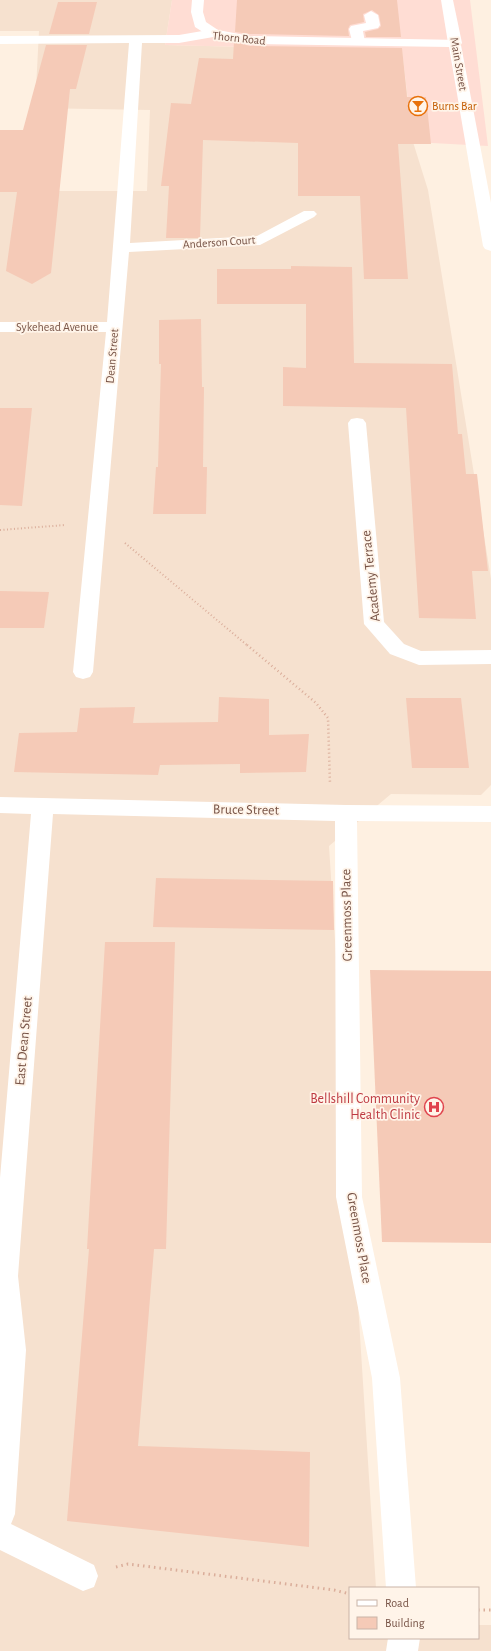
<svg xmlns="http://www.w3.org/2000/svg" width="491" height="1651" font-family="'Alegreya Sans',sans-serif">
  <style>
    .residential { fill: #f6e1cf }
    .commercial { fill: #ffddd4 }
    .building { fill: #f5cab7 }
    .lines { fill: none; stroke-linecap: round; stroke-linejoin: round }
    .path-far2 { stroke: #daad9a; stroke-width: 2; stroke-dasharray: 1 2.5; stroke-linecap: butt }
    .path-far1 { stroke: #daad9a; stroke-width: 2.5; stroke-dasharray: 1 3; stroke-linecap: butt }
    .path { stroke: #daad9a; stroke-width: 3; stroke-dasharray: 1.5 4; stroke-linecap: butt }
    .service { fill: #fff; fill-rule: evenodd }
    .minor { fill: #fff; fill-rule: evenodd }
    .tertiary { fill: #fff; fill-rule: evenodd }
    .labels { text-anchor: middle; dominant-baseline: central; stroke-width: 3.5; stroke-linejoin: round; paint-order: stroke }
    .far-street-label { font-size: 12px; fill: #775346; stroke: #fff4e9 }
    .far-food-label { font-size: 12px; fill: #c56008; stroke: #fff4e9; text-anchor: start }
    .street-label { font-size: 14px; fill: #775346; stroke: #fff4e9 }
    .health-label { font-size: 14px; fill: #be3a42; stroke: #fff4e9; text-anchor: end }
  </style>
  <rect width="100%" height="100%" fill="#fef0e1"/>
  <path class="residential" d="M0,0H172L165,45L402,51L413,142L428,190L491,579V785L481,795L391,794L329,846L376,1588H350V1638H478V1625H491V1651H0V191H147L150,110L35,108L39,31H0Z"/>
  <path class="commercial" d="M172,0H470L488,146L413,142L402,51L165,45Z"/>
  <g class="building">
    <path d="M237,0H397L401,37H366L365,32L378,29L381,26L379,15L372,10L363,14L364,22L350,25L348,29L349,36L250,34L235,32Z"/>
    <path d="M58,2H97L89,34H49Z"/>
    <path d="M234,42L250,46L402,48L407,97H426L431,144H398L408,279H364L360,196H298V143L203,140L200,238H166L169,186H161L171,103L191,104L199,58L233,59Z"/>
    <path d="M46,45H87L76,89H70L51,273L32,284L6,271L17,192H0V130H23Z"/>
    <path d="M291,266L352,267L354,363L452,364L458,434H462L466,474H477L488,571H472L476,619L419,618L406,408L283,406V367L306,368V304H217V269H291Z"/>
    <path d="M201,319L202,387H204L203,467H207L206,514H153L156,467H158L161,364H159V320Z"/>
    <path d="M0,408H32L22,506L0,505Z"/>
    <path d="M0,591L49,592L44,628H0Z"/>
    <path d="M219,697L269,699V735L309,734L306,772L240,773V764L160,765L158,775L14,772L19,733L77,732L80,708L135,707L133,723L218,722Z"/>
    <path d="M406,698H461L469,768H412Z"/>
    <path d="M156,878L333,881L334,930L153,927Z"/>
    <path d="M105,942H175L166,1249H154L138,1446L310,1452L309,1547L67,1521L89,1249H87Z"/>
    <path d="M370,970L491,971V1243L382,1242Z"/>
  </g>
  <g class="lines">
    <g class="path-far2">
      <path d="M0,530L65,525"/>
      <path d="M125,543L248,646"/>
    </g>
    <path class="path-far1" d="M247,645L316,703L328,718L330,784"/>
    <g class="path">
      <path d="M116,1567L128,1564L334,1590L350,1594"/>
      <path d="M478,1610H491"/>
    </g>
    <path class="service" d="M371,11L378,15L380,25L378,28L363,31L365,42L363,45H353L349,29L351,26L366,23L364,15Z"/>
    <g class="minor">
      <path d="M441,0H453L462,43L460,46H450L448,43Z"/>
      <path d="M214,29L219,30L221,33L219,36L179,43H142L130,243L257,236L304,211H314L317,214L314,217L260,245L129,252L93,672L90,677L83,679L76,677L73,672L106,332H0V322H107L129,43L0,44V36L179,35Z"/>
      <path d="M357,418L363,419L366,423L384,622L404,644L421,651L491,650V664L419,665L390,654L364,624L348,423L351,419Z"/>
      <path d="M0,797L346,805L491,806V822L357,821L362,1197L400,1378L416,1588H386L372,1378L336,1197L335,821L53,814L18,1276L26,1350L15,1514L11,1524L94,1565L98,1576L94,1587L83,1591L0,1550V1178L31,814L0,813Z"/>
      <path d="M388,1638H420L418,1651H386Z"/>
    </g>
    <path class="tertiary" d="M192,0H204L203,12L206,22L218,30L250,36L460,40L491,203V251L485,249L483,246L449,47L250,44L209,36L195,27L191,12Z"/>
  </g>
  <defs>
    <g id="bar-ring" transform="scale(1)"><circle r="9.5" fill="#fff4e9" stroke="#e8710a" stroke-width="1.5"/><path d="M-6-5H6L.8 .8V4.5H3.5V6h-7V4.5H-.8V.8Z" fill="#e8710a"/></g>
    <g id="hospital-ring" transform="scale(1)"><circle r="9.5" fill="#fff4e9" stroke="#e0444e" stroke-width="1.5"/><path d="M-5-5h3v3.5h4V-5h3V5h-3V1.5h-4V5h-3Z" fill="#e0444e"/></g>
  </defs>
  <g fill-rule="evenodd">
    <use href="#bar-ring" x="418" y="106"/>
    <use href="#hospital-ring" x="434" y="1107"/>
  </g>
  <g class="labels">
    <g class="far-street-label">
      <text transform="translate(239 38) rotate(6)">Thorn Road</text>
      <text transform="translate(459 64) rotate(80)">Main Street</text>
      <text transform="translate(219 242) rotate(-4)">Anderson Court</text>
      <text x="57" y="327">Sykehead Avenue</text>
      <text transform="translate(112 356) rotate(-85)">Dean Street</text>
    </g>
    <g class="far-food-label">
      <text x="432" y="106">Burns Bar</text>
    </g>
    <g class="street-label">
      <text transform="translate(371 576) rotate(-96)">Academy Terrace</text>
      <text transform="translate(246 810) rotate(1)">Bruce Street</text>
      <text transform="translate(347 915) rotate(-91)">Greenmoss Place</text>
      <text transform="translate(24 1041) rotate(-85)">East Dean Street</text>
      <text transform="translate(359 1238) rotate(80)">Greenmoss Place</text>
    </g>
    <g class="health-label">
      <text x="420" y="1099">Bellshill Community<tspan x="420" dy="16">Health Clinic</tspan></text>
    </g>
  </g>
  <rect x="349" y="1587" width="130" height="52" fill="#fff4e9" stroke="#c9b4a8"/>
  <rect x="357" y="1600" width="20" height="6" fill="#ffffff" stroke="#c9b4a8"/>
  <text x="385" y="1607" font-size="12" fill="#775346">Road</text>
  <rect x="357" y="1617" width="20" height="12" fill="#f5cab7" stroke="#c9b4a8"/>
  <text x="385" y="1627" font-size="12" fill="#775346">Building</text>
</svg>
